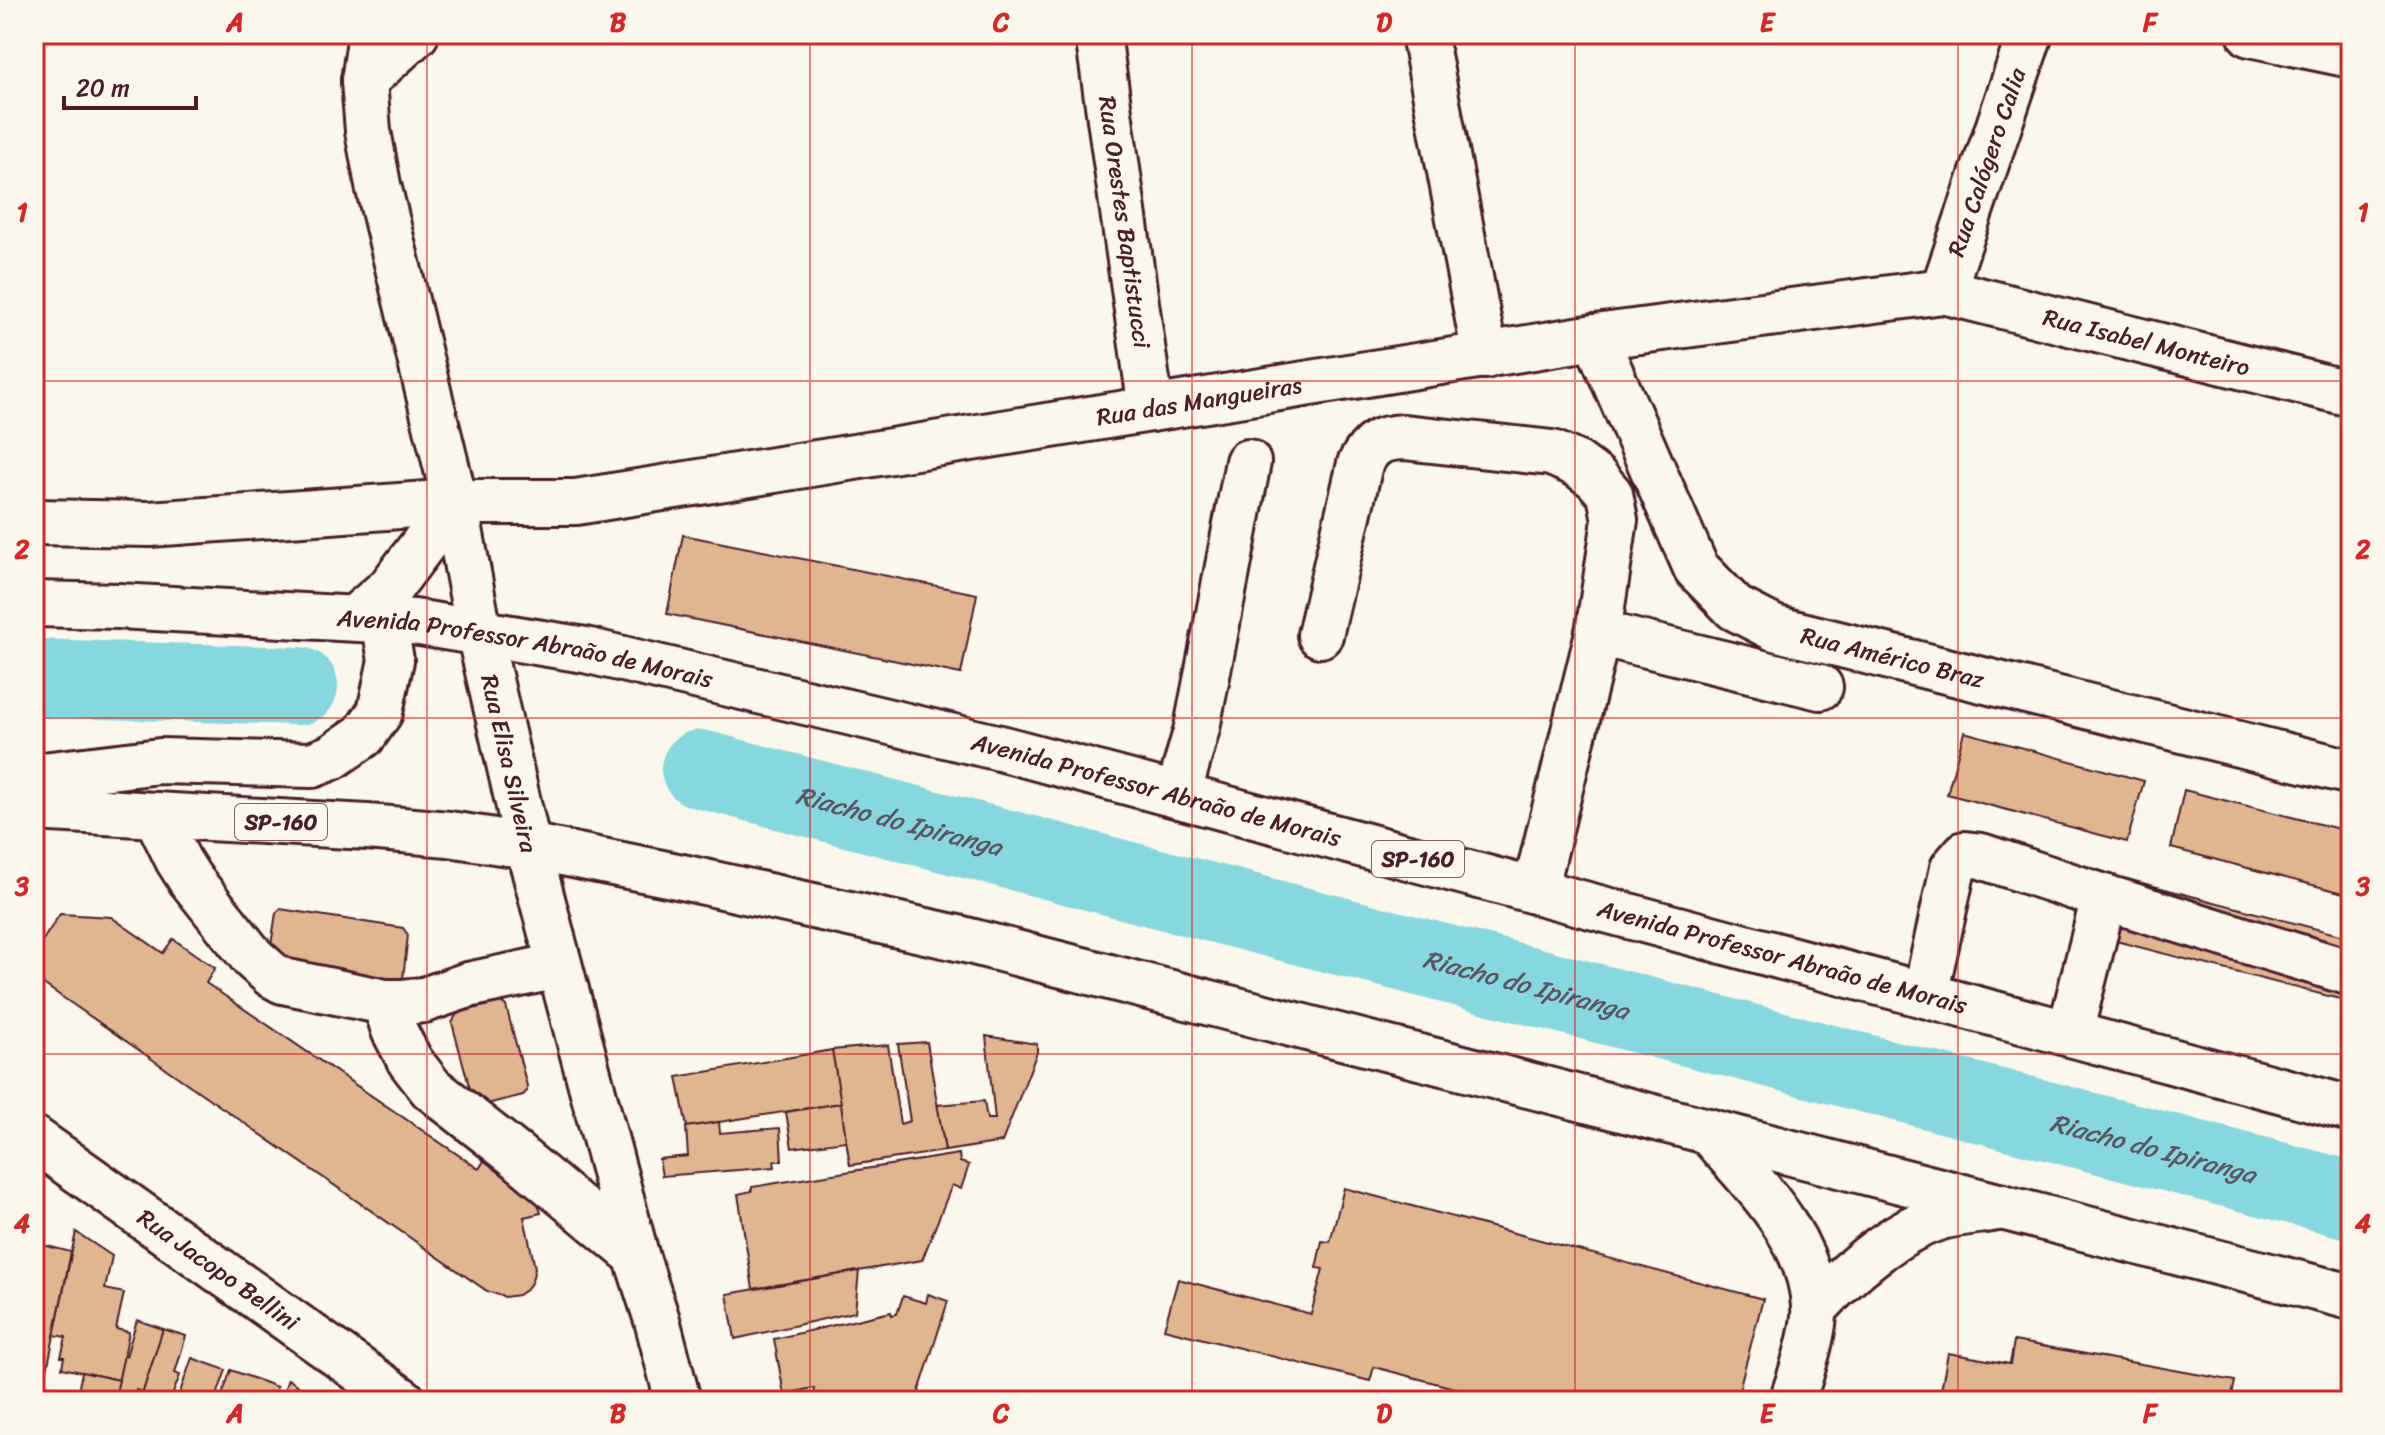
<svg xmlns="http://www.w3.org/2000/svg" width="2385" height="1435" font-family="Sriracha,sans-serif">
  <style>
    .lines { fill: none; stroke-linecap: round; stroke-linejoin: round }
    .river { stroke: #86d7de; stroke-width: 78 }
    .building { fill: #e0b691; stroke: #4a1f2b; stroke-width: 2 }
    .minor-casing { stroke: #4a1f2b; stroke-width: 50 }
    .major-casing { stroke: #4a1f2b; stroke-width: 50 }
    .minor { stroke: #fbf7ec; stroke-width: 44 }
    .major { stroke: #fbf7ec; stroke-width: 44 }
    .grid { fill: none; stroke: #d62828; stroke-width: 2; stroke-opacity: 0.55 }
    .labels { text-anchor: middle; dominant-baseline: central; stroke-width: 6; stroke-linejoin: round; paint-order: stroke }
    .shield { fill: #fbf7ec; stroke: #7f6065; stroke-width: 2 }
    .shield-label { font-size: 22px; font-weight: bold; fill: #4a1f2b }
    .street-label { font-size: 24px; fill: #4a1f2b; stroke: #fbf7ec }
    .water-label { font-size: 26px; font-style: italic; fill: #5c5661; stroke: #fbf7ec }
    .neatline { fill: none; stroke: #d62828; stroke-width: 3 }
    .grid-label { font-size: 26px; text-anchor: middle; font-weight: bold; fill: #d62828 }
  </style>
  <rect width="100%" height="100%" fill="#fbf7ec"/>
  <filter id="ink" filterUnits="userSpaceOnUse"><feTurbulence type="fractalNoise" baseFrequency=".0125" numOctaves="2"/><feDisplacementMap in="SourceGraphic" scale="16" xChannelSelector="R" yChannelSelector="G"/><feConvolveMatrix kernelMatrix="1 2 1 2 8 2 1 2 1" color-interpolation-filters="sRGB"/></filter>
  <g filter="url(#ink)">
    <g class="lines">
      <g class="river">
        <path d="M34,678L299,686"/>
        <path id="s1" d="M700,769L2351,1200"/>
      </g>
    </g>
    <g class="building">
      <path d="M683,535L977,594L961,674L667,614Z"/>
      <path d="M1964,732L2144,781L2127,842L1947,794Z"/>
      <path d="M2184,790L2351,832V895L2171,848Z"/>
      <path d="M2127,879L2351,938V1002L2112,940Z"/>
      <path d="M280,909L403,928L408,935L403,978L395,982L269,958L276,913Z"/>
      <path d="M60,914L111,917L163,953L173,939L215,968L206,983L479,1169L488,1154L531,1181L541,1213L524,1217L535,1268L532,1281L527,1289L518,1295L505,1297L487,1291L42,983L37,949Z"/>
      <path d="M501,1002L506,1006L527,1086V1091L523,1095L483,1105L473,1100L452,1023L457,1013Z"/>
      <path d="M986,1036L1037,1044V1052L1002,1142L945,1151L937,1105L984,1101L987,1119H995Z"/>
      <path d="M927,1042L945,1151L850,1165L832,1050L888,1045L900,1124L910,1121L898,1044Z"/>
      <path d="M832,1050L841,1103L687,1127L677,1077Z"/>
      <path d="M841,1103L846,1141L792,1148L786,1112Z"/>
      <path d="M719,1122L720,1133L780,1128L782,1161H774L775,1167L662,1176L659,1159L688,1156L686,1127Z"/>
      <path d="M959,1154L960,1162L969,1165L961,1189L952,1185L922,1260L753,1289L738,1194L752,1191V1187Z"/>
      <path d="M1344,1188L1763,1299L1736,1401H1455L1458,1389L1374,1367L1370,1381L1164,1329L1178,1279L1311,1314L1323,1269L1316,1268L1322,1241L1330,1242Z"/>
      <path d="M76,1232L112,1256L105,1289L124,1293L116,1329L129,1332L119,1380L62,1368L64,1357H61L66,1337L54,1335Z"/>
      <path d="M43,1245L71,1252L48,1365L34,1362V1284Z"/>
      <path d="M859,1271L855,1312L735,1339L727,1294Z"/>
      <path d="M928,1294L948,1301L916,1401H817L814,1388L784,1394L774,1339L891,1312L892,1315L897,1314L903,1296L926,1303Z"/>
      <path d="M137,1320L163,1329L143,1392L136,1390L133,1401H114L124,1355L126,1356Z"/>
      <path d="M163,1329L186,1336L175,1373L180,1375L170,1401H140Z"/>
      <path d="M2014,1341L2235,1381L2231,1401H1939L1948,1353L2010,1364Z"/>
      <path d="M192,1358L226,1370L215,1401H180L182,1395H179Z"/>
      <path d="M34,1362L48,1365L40,1401H34Z"/>
      <path d="M231,1370L277,1387L272,1401H220Z"/>
      <path d="M82,1372L119,1380L114,1401H76Z"/>
      <path d="M288,1379L320,1401H280Z"/>
      <path d="M44,1384L78,1391L76,1401H40Z"/>
    </g>
    <g class="lines">
      <g class="minor-casing">
        <g id="minor">
          <path id="s2" d="M371,34L364,81L368,131L378,185L455,502L479,632L528,846L636,1255L657,1320L678,1401"/>
          <path id="s3" d="M1098,34L1151,409"/>
          <path d="M1424,34L1485,356"/>
          <path d="M2250,34L2351,55"/>
          <path d="M364,81L416,34"/>
          <path id="s4" d="M1943,291L2030,34"/>
          <path id="s5" d="M1595,337L1696,568L1735,608L1774,628L2351,772"/>
          <path id="s6" d="M34,522L150,524L455,502H576L1595,337L1943,291L2351,394"/>
          <path d="M1320,635L1360,464C1371,443 1380,438 1404,437L1552,453L1577,464L1596,478L1610,494L1615,520L1598,633"/>
          <path d="M1178,795L1197,728L1248,462"/>
          <path d="M156,815L178,860L190,879L253,958L272,975L283,981L385,1002H403L424,1000L468,985L558,966"/>
          <path d="M1535,891L1598,633L1820,687"/>
          <path d="M1925,995L1953,868L1965,854L1981,856L2104,897"/>
          <path d="M385,1002L394,1030L410,1061L431,1088L516,1155L636,1255"/>
          <path d="M2070,1033L2104,897L2351,973"/>
          <path d="M1708,1131C1751,1182 1810,1235 1814,1306C1816,1328 1800,1379 1792,1401"/>
          <path id="s7" d="M34,1139L403,1401"/>
          <path d="M1815,1308C1846,1274 1895,1230 1941,1217C1961,1212 1983,1211 2003,1207"/>
        </g>
      </g>
      <g class="major-casing">
        <g id="major">
          <path id="s8" d="M34,604L118,606L414,622L585,650L1000,748L2351,1109"/>
          <path d="M355,618L390,588L455,502"/>
          <path d="M34,776L160,761L312,765L332,757L364,735L380,712L391,660L384,620"/>
          <path d="M34,808L367,827L449,834L528,846L682,877L962,939L2351,1297"/>
        </g>
      </g>
      <use href="#minor" class="minor"/>
      <use href="#major" class="major"/>
    </g>
  </g>
  <path class="grid" d="M427,34V1401M810,34V1401M1192,34V1401M1575,34V1401M1958,34V1401M34,381H2351M34,718H2351M34,1054H2351"/>
  <g class="labels">
    <g class="shield">
      <rect x="235" y="804" width="92" height="36" rx="6"/>
      <rect x="1372" y="841" width="92" height="36" rx="6"/>
    </g>
    <g class="shield-label">
      <text x="281" y="822">SP-160</text>
      <text x="1418" y="859">SP-160</text>
    </g>
    <g class="street-label">
      <text stroke="none"><textPath href="#s4" startOffset="136">Rua Calógero Calia</textPath></text>
      <text stroke="none"><textPath href="#s3" startOffset="190">Rua Orestes Baptistucci</textPath></text>
      <text stroke="none"><textPath href="#s6" startOffset="2136">Rua Isabel Monteiro</textPath></text>
      <text stroke="none"><textPath href="#s6" startOffset="1174">Rua das Mangueiras</textPath></text>
      <text stroke="none"><textPath href="#s8" startOffset="494">Avenida Professor Abraão de Morais</textPath></text>
      <text stroke="none"><textPath href="#s5" startOffset="474">Rua Américo Braz</textPath></text>
      <text stroke="none"><textPath href="#s2" startOffset="746">Rua Elisa Silveira</textPath></text>
      <text stroke="none"><textPath href="#s8" startOffset="1142">Avenida Professor Abraão de Morais</textPath></text>
      <text stroke="none"><textPath href="#s8" startOffset="1790">Avenida Professor Abraão de Morais</textPath></text>
      <text stroke="none"><textPath href="#s7" startOffset="226">Rua Jacopo Bellini</textPath></text>
    </g>
    <g class="water-label">
      <text stroke="none"><textPath href="#s1" startOffset="206">Riacho do Ipiranga</textPath></text>
      <text stroke="none"><textPath href="#s1" startOffset="854">Riacho do Ipiranga</textPath></text>
      <text stroke="none"><textPath href="#s1" startOffset="1502">Riacho do Ipiranga</textPath></text>
    </g>
  </g>
  <rect width="2385" height="1435" fill="none" stroke="#fbf7ec" stroke-width="88"/>
  <path d="M64 96v12h132v-12" fill="none" stroke="#4a1f2b" stroke-width="4"/>
  <text x="76" y="96" font-size="24" fill="#4a1f2b" stroke="#fbf7ec" stroke-width="6" paint-order="stroke">20 m</text>
  <rect x="44" y="44" width="2297" height="1347" class="neatline"/>
  <g class="grid-label">
    <text x="235" y="31">A</text>
    <text x="618" y="31">B</text>
    <text x="1001" y="31">C</text>
    <text x="1384" y="31">D</text>
    <text x="1767" y="31">E</text>
    <text x="2150" y="31">F</text>
    <text x="22" y="221">1</text>
    <text x="2363" y="221">1</text>
    <text x="22" y="558">2</text>
    <text x="2363" y="558">2</text>
    <text x="22" y="895">3</text>
    <text x="2363" y="895">3</text>
    <text x="22" y="1232">4</text>
    <text x="2363" y="1232">4</text>
    <text x="235" y="1422">A</text>
    <text x="618" y="1422">B</text>
    <text x="1001" y="1422">C</text>
    <text x="1384" y="1422">D</text>
    <text x="1767" y="1422">E</text>
    <text x="2150" y="1422">F</text>
  </g>
</svg>
